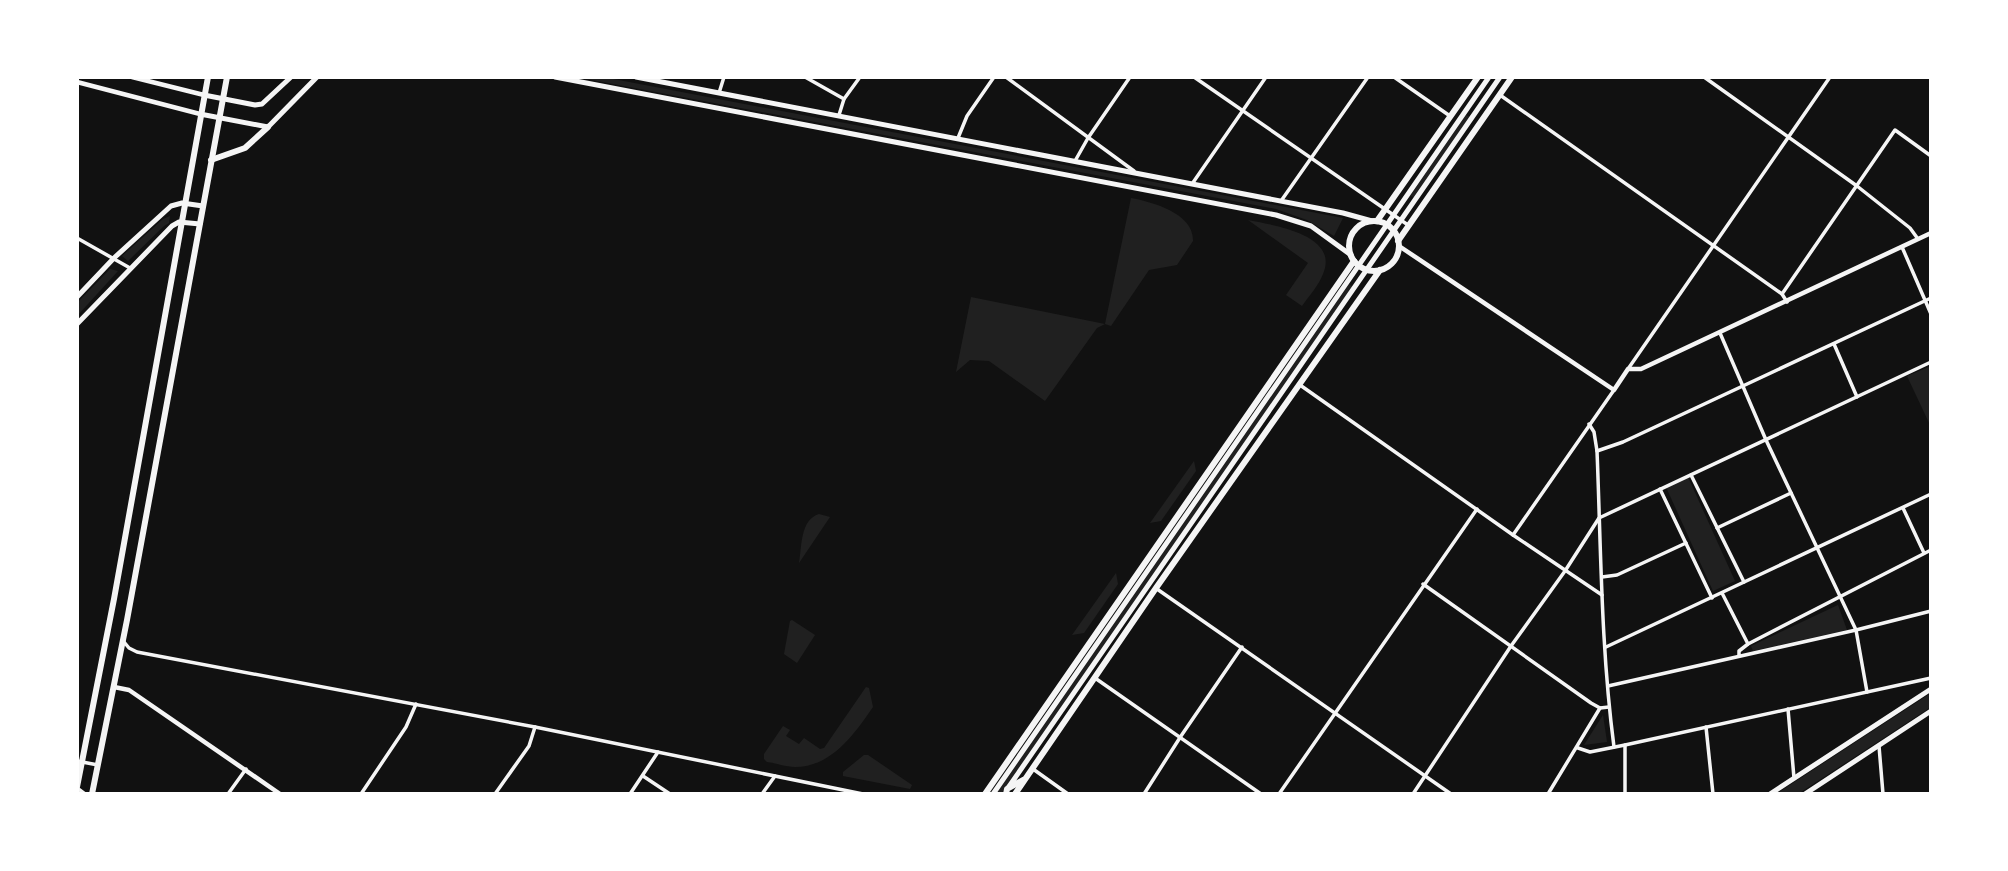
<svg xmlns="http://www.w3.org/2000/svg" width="2008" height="871" font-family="'Alegreya Sans',sans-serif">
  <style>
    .green { fill: #202020 }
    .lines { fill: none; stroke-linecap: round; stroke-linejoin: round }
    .minor { stroke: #f5f5f5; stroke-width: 3.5 }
    .tertiary { stroke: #f5f5f5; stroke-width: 4.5 }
    .secondary { stroke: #f5f5f5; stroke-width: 5 }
    .primary { stroke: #f5f5f5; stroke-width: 5 }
    .trunk { stroke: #f5f5f5; stroke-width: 6 }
  </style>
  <rect width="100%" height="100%" fill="#111"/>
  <g class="green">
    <path d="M576,77H603L1343,218L1334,236L1307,220L1276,209Z"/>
    <path d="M1466,115L1470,117L1414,197L1410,196Z"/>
    <path d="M1131,198C1152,202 1194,213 1193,241L1177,265L1149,270L1111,326L1105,324L1097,328L1045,401L989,361L970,360L956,372L971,297L1105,324Z"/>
    <path d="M170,216L169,223L164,226L128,261L122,256L163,219Z"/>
    <path d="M1248,220C1272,225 1340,234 1323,274C1319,285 1309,296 1302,306L1286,295L1308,263Z"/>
    <path d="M110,269L118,271L77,316V303Z"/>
    <path d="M1349,284L1353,287L1001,794H996Z"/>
    <path d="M1931,366V427L1907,376Z"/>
    <path d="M1194,461L1196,471L1161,521L1150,523Z"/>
    <path d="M1688,477L1735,581L1713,591L1666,487Z"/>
    <path d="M819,514L830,517L799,563C802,546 800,520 819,514Z"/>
    <path d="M1116,573L1118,584L1084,633L1072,635Z"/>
    <path d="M1838,605L1847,630L1753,651L1751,646Z"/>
    <path d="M792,620L815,635L797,663L784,654L790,621Z"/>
    <path d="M866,687L869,688L873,707C855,733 832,767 795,767C786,767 776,763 767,762L764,759V754L783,726L790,730L786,736L799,744L804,738L820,749L824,748Z"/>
    <path d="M1931,693V707L1798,794H1776Z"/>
    <path d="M1603,715L1607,742L1584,745Z"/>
    <path d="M864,755H868L912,785L910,789L843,776V772Z"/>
  </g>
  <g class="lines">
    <g class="minor">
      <path d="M805,77L844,99"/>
      <path d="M1006,77L1134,171"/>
      <path d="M1194,77L1408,225"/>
      <path d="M1394,77L1450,116"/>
      <path d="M1704,77L1857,186L1910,228L1918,239"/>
      <path d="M719,93L724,77"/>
      <path d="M1500,95L1782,294L1787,302"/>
      <path d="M839,115L844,99L860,77"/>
      <path d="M958,138L967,116L994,77"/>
      <path d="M1075,161L1088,138L1130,77"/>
      <path d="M1192,184L1266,77"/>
      <path d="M1281,201L1368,77"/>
      <path d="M77,238L130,268"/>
      <path d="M1902,247L1931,314"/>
      <path d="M1782,294L1895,130L1931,156"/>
      <path d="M1720,333L1766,440L1856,630L1867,692"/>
      <path d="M1834,344L1857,397"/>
      <path d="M1628,369L1830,77"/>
      <path d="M1300,385L1513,535L1602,595"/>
      <path d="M1589,424L1594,432L1597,451C1601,549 1601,649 1614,747"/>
      <path d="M1597,451L1623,442L1931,298"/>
      <path d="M1691,475L1744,582"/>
      <path d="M1660,489L1712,598"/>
      <path d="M1903,508L1924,553"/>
      <path d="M1717,528L1791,493"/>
      <path d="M1513,535L1614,390"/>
      <path d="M1602,577L1617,575L1686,543"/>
      <path d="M1423,584L1591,703L1600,708L1609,707"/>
      <path d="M1157,589L1451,794"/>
      <path d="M1722,593L1748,644"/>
      <path d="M124,642L129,648L137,652L535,727L863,794"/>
      <path d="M1606,647L1931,494"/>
      <path d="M1739,655V651L1748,644L1931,550"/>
      <path d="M1095,678L1261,794"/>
      <path d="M1608,686L1856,630L1931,611"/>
      <path d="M1788,709L1794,778"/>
      <path d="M1706,727L1713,794"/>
      <path d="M1879,746L1883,794"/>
      <path d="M1578,748L1590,752L1625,745L1931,678"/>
      <path d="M77,761L98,765"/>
      <path d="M1033,769L1068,794"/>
      <path d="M643,776L670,794"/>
      <path d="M77,788L85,794"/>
      <path d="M228,794L246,769"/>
      <path d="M361,794L406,727L416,704"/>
      <path d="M495,794L529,746L535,727"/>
      <path d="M630,794L658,752"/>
      <path d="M762,794L775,776"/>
      <path d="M1144,794L1181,736L1242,647"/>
      <path d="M1279,794L1477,509"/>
      <path d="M1413,794L1511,646L1565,571L1599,518L1931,362"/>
      <path d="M1548,794L1600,708"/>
      <path d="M1625,794V745"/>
    </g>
    <g class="tertiary">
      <path d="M132,77L204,95"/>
      <path d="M77,82L200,114"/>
      <path d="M1399,246L1614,390L1628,369H1641L1931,233"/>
      <path d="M114,687L129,690L280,794"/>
    </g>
    <g class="secondary">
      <path d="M555,77L1276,215L1311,226L1351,255"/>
      <path d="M636,77L1343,213L1372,221"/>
      <path d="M204,95L255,105L262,104L291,77"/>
      <path d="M200,114L268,127L317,77"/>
      <path d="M77,297L114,258L171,206L182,203L203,206"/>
      <path d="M77,324L172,226L179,222L200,224"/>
    </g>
    <g class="primary">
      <path d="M1008,788L1500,77"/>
      <path d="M993,794L1489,77"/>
      <path d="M1770,794L1931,689"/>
      <path d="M1805,794L1931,711"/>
    </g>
    <g class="trunk">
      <path d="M211,160L245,148L268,127"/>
      <path d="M1377,221L1478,77"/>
      <circle cx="1374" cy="246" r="25"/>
      <path d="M1398,241L1512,77"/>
      <path d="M77,787L114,599L208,77"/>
      <path d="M92,794L127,620L227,77"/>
      <path d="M985,794L1354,261"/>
      <path d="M1006,794L1007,789L1023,780"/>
      <path d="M1015,794L1156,588L1380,270"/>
    </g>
  </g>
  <rect width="2008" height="871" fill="none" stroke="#ffffff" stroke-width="158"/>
</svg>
